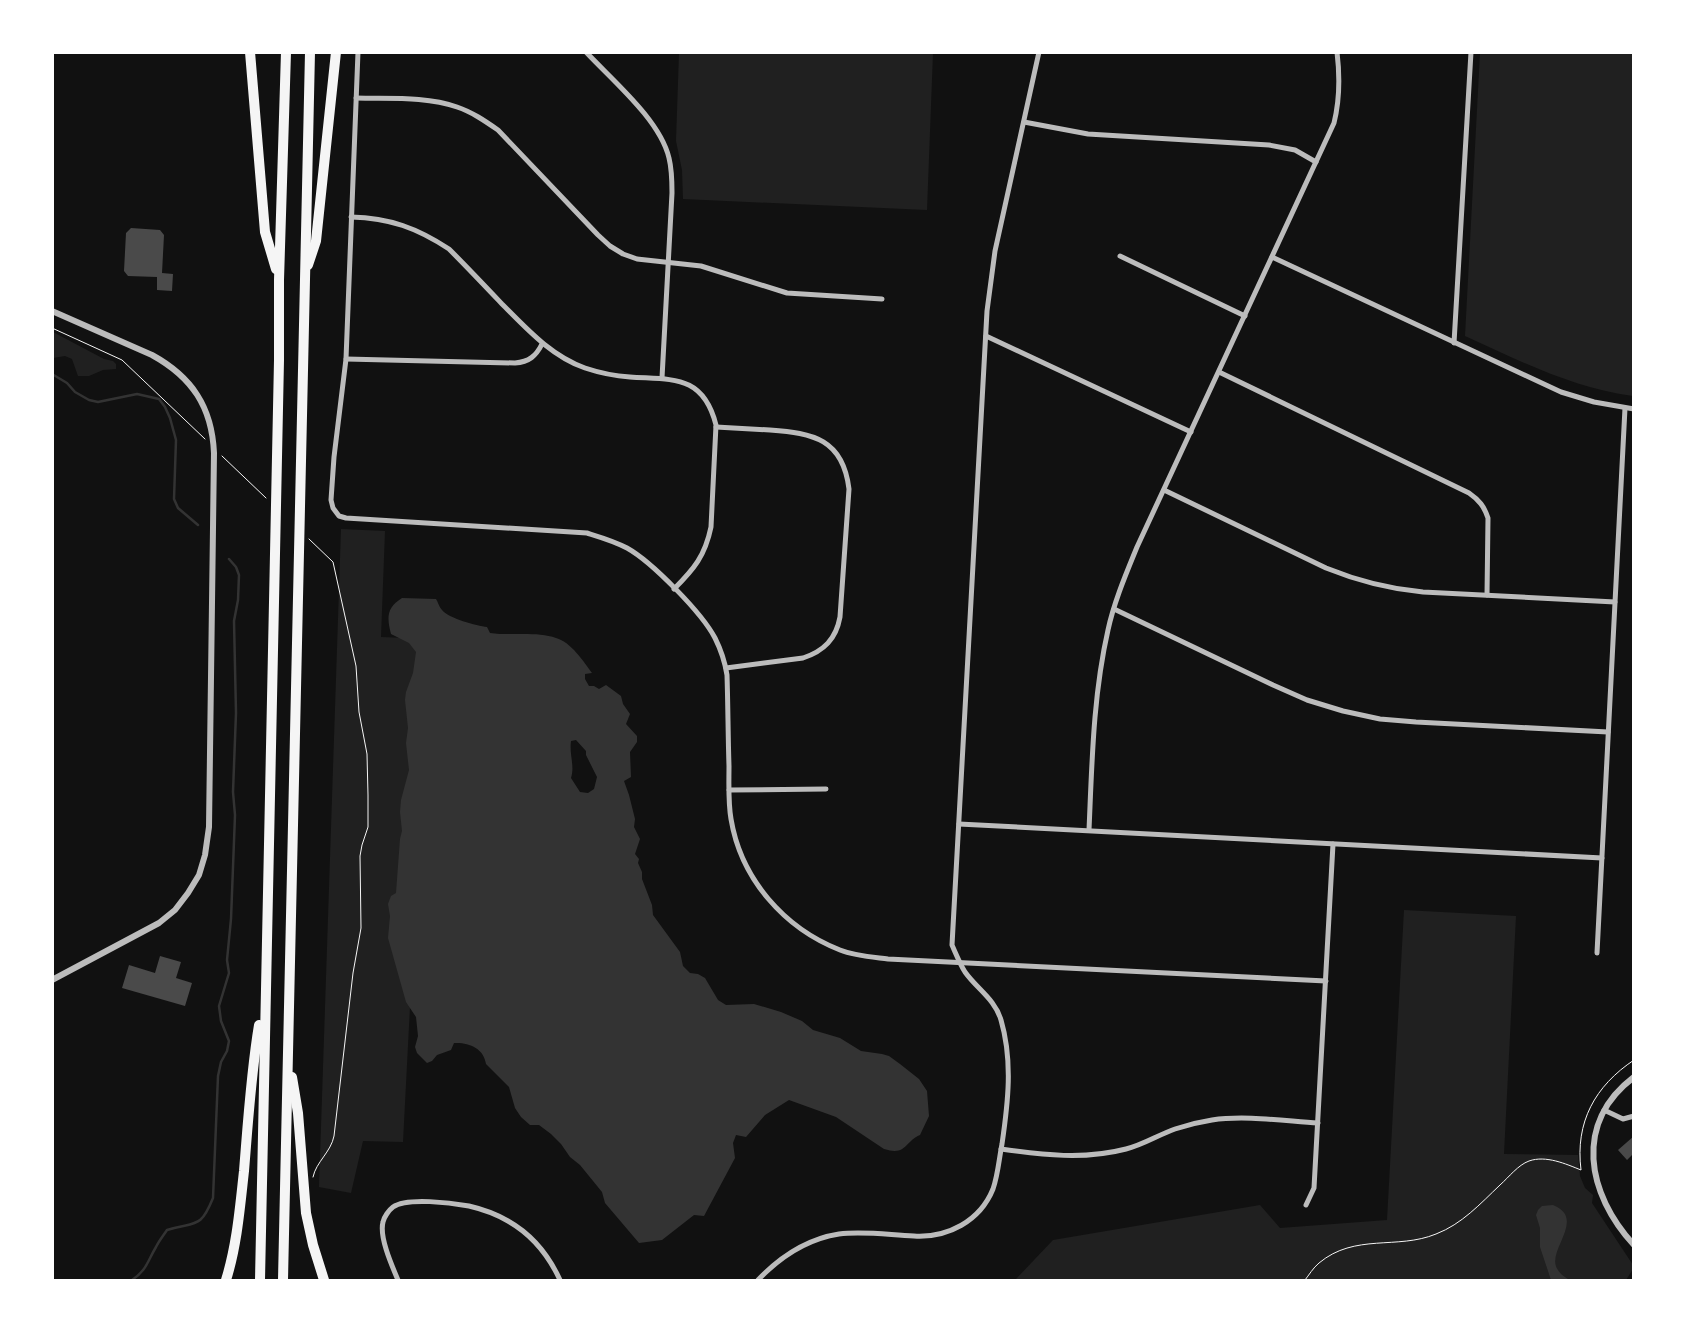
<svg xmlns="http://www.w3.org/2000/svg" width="1686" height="1333" font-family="Inter,sans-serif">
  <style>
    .green { fill: #202020 }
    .water { fill: #333; fill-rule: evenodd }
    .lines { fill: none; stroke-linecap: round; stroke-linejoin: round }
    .stream { stroke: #333; stroke-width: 2.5 }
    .building { fill: #4a4a4a }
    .path { stroke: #f5f5f5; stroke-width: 1 }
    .minor { stroke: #bcbcbc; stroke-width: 5 }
    .tertiary { stroke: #bcbcbc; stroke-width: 6 }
    .motorway { stroke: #f5f5f5; stroke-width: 10 }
  </style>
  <rect width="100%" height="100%" fill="#111"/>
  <g class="green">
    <path d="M679,53H933L927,210L683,199L682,170L676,141Z"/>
    <path d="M1480,53H1633V396C1573,388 1520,361 1465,336Z"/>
    <path d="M53,332L104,359L113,361L116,364V369L103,370L89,376H78L72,359L65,356L53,358Z"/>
    <path d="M341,529L385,531L381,637L429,639L403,1142L363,1141L351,1193L319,1187Z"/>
    <path d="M1404,910L1516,916L1504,1154L1578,1155L1580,1176L1585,1188L1593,1195L1592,1203L1633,1265V1269L1626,1280H1012L1016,1279L1053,1240L1260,1205L1280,1228L1387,1220Z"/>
  </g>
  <g class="water">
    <path d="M402,598L436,599C438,602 439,607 442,610C448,618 477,626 487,627L490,633C510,636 537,631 556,638C571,642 584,662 592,673L585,674V679L589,686H594L599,689L606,685L621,696L623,704L630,714L626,724L637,736V742L630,752L631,777L624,781L629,795L635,819L634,827L640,839L635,854L639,859L638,863L642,872V879L652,905L653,915L680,952L683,966L690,973L698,974L705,978L718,1000L726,1005L754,1004L781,1012L802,1021L813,1030L840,1038L861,1051L882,1054L889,1056L900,1064L919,1079L927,1091L929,1116L920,1135C904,1142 907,1156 884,1149L836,1117L789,1100L765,1115L746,1137L736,1135L733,1143L735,1158L704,1216L694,1215L662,1240L639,1243L605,1203L602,1192L580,1165L570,1157L561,1144L551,1134L539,1125H530L521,1117L515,1108L509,1087L486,1064C484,1048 468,1042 454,1043L451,1050L437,1055L432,1061L427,1063L417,1053L415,1047L418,1036L416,1017L406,1002L388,938L390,916L388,904L391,896L396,893L400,839L402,831L400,812L401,800L409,770L406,743L408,728L405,700L406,692L413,673L416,652L409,643L391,634C387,618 386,608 402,598ZM576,740L586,751V755L597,777L594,789L588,793L580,792L571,778C575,766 569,754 571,741Z"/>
    <path d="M1553,1205C1588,1219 1544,1252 1558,1270C1560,1274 1566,1278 1570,1280H1551L1540,1247V1228L1536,1215L1538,1210L1542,1206Z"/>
  </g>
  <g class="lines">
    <g class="stream">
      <path d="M52,374L67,383L75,392L89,400L98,402L137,394L159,399L165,407L170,418L176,440L174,499L178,508L198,525"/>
      <path d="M132,1280C147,1270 147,1262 156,1247C159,1241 163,1236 167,1230C196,1221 200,1230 213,1198L218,1076L221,1062L227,1051L229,1041L221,1021L219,1006L229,973L227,960L231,919L235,815L233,792L236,713L234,621L238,600L239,575L236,567L229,559"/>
    </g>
  </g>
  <g class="building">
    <path d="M131,228L160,230L164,235L162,273L173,274L172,291L157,290V277L128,276L124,271L126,233Z"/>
    <path d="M160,956L181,962L176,978L192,983L185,1006L122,988L129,965L155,973Z"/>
    <path d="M1634,1136V1157L1632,1155L1627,1160L1618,1150Z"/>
  </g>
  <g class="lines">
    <g class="path">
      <path d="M52,328L122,360L205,439"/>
      <path d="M222,456L266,498"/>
      <path d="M309,539L333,562L356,666L359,712L367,754L368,795V827L362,845L360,856L361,928L353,973L334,1136C331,1152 316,1162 313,1177"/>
      <path d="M1305,1280C1309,1275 1313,1268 1319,1263C1355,1233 1397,1250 1436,1234C1462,1224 1480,1204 1500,1185C1509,1177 1518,1165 1529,1161C1546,1155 1566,1164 1581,1170C1575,1122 1595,1086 1634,1060"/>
    </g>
    <g class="minor">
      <path d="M358,52L346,359L334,457L331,500L333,508L339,516L346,518L587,533C600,537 614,541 627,548C652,562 702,613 715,638C721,650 725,662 727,675C728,706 728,736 729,766C729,784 728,802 731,819C741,879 784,928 840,950C855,956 872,957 888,959L1326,981"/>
      <path d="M586,52C613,81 660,120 669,158C672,170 672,181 672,193L662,378"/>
      <path d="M356,98C389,99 426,96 457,107C472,112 485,121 498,130L598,235L610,246L623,254L637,259L701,266L787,293L882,299"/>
      <path d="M1024,122L1088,134L1269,145L1295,150L1316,162"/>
      <path d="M351,217C390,218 417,228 449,249C467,267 484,285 502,304C527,329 551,356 585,368C600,373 615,376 630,377C672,380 703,374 716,425L711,527C705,556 694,569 674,589"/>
      <path d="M1120,256L1245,316"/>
      <path d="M1272,257L1561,392L1594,402L1634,409"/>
      <path d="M986,336L1191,432"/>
      <path d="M1454,343L1471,52"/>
      <path d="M346,359L515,363C529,362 536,356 542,344"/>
      <path d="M1219,372L1469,493C1479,500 1484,506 1488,518L1487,595"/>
      <path d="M716,427C734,428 752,429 770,430C813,433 843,439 849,489L840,617C836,639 824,651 803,658L726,668"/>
      <path d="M1164,490L1326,568C1358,581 1389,589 1423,592L1615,602"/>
      <path d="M1114,609L1273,685L1307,700L1343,711L1380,719L1416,722L1608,732"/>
      <path d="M729,790L826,789"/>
      <path d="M959,824L1602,858"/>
      <path d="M1089,830C1092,763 1093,696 1108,630C1114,602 1126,574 1137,547L1334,123C1340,99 1340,77 1337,52"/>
      <path d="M1597,953L1625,408"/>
      <path d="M1604,1110L1623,1119L1634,1116"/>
      <path d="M1001,1149C1043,1155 1084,1160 1126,1149C1143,1145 1158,1135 1175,1129C1187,1125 1199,1122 1212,1120C1245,1115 1285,1121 1318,1123"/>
      <path d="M1306,1205L1314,1188L1333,844"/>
      <path d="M398,1280C392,1266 379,1237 383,1222C384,1217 389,1210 393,1207C407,1197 452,1203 469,1206C482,1209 496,1214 508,1221C531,1234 549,1256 560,1280"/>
      <path d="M758,1280C779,1258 807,1239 839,1234C864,1231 889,1235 914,1236C948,1238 980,1221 993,1189C998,1175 999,1159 1002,1144C1008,1103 1013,1061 1001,1020C995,999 977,989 965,972C960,964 956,954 952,945L987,311L995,251L1039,52"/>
    </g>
    <g class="tertiary">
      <path d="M52,311L152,355C192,377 212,407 214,453L209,827L205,855L199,875L188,893L175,910L159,923L52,980"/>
      <path d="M1634,1077C1573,1123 1587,1194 1634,1245"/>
    </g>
    <g class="motorway">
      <path d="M250,52L265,232L276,269"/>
      <path d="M308,265L316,241L336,52"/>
      <path d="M292,1077L298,1113L306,1213L313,1245L324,1280"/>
      <path d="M226,1280C237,1245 240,1207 244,1171C248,1122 251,1073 259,1025"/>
      <path d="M260,1280L279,360V280L286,52"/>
      <path d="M283,1280L310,52"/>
    </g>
  </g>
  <rect width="1686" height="1333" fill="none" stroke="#ffffff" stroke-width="108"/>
</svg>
